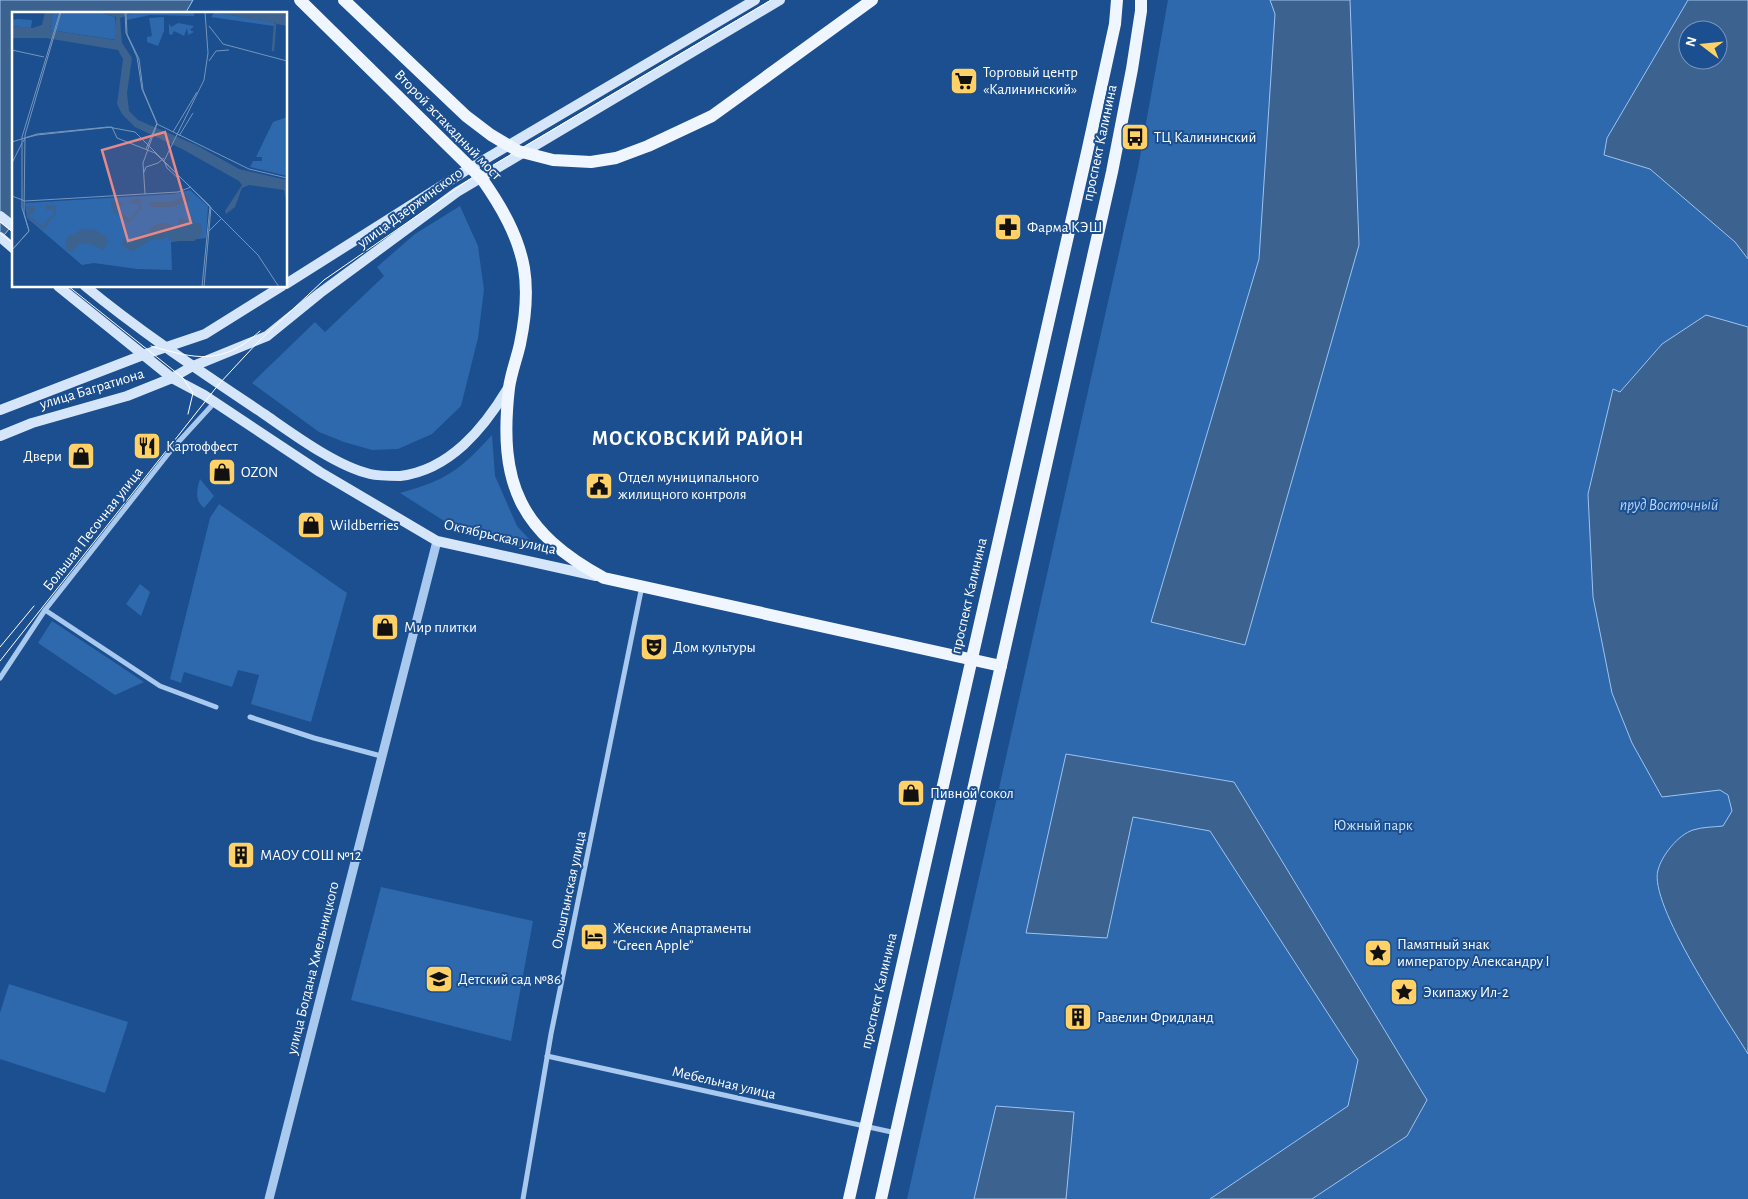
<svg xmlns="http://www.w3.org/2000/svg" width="1748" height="1199" font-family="'Alegreya Sans',sans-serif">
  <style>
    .green { fill: #2e69ad; fill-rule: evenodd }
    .water { fill: #3c6290; stroke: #9cc4f0; fill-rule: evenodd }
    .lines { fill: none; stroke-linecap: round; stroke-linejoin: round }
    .minor { stroke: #a9c9ee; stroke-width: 5 }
    .tertiary { stroke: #a9c9ee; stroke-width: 9 }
    .secondary { stroke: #d6e6fa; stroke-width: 10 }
    .primary { stroke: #f0f6ff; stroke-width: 12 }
    .tram { stroke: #fff; stroke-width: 1 }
    .primary-bridge { stroke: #f0f6ff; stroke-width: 12 }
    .labels { text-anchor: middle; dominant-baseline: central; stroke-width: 4; stroke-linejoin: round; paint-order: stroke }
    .poi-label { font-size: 15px; fill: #fff; stroke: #1b4f8f; text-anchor: start }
    .street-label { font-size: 15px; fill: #fff; stroke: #1b4f8f }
    .park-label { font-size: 15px; fill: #cfe3fa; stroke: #1b4f8f }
    .water-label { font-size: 16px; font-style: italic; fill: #b5d3f5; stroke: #1b4f8f }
    .district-label { font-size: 20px; font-weight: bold; letter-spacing: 1px; fill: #fff; stroke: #1b4f8f }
    .inset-river { fill: none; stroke: #3c6290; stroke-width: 2.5 }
    .inset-road { fill: none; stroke: #7695bc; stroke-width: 1 }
    .view { fill: #e88989; fill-opacity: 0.15; stroke: #e88989; stroke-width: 2.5 }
    .inset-edge { fill: none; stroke: #fff; stroke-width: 2.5 }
  </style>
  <rect width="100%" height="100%" fill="#1b4f8f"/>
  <g class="green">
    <path d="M1168,0H1748V1199H907L1138,168ZM1688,30H1718V60H1688Z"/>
    <path d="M460,206L478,246L484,290L478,338L461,406L432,434L398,449L372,450L344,442L319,432L252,383L315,322L325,332L384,276L377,267L415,234Z"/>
    <path d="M492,435L495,476L517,526L542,553L463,533L400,493C447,480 460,470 492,435Z"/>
    <path d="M200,479L214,496L204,508C194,500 197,489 200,479Z"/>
    <path d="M219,504L347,593L311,722L251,704L259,675L238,670L232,687L184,672L181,683L170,679L210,518Z"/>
    <path d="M140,584L150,592L141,616L126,604Z"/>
    <path d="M52,621L144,682L115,695L38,643Z"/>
    <path d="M381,887L533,921L511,1041L351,1000Z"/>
    <path d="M9,984L128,1022L105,1093L0,1059V1013Z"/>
  </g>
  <g class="water">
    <path d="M0,0H193L185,14H14V223L0,240Z"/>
    <path d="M1270,0H1350L1359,245L1245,645L1151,622L1259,259L1275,14Z"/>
    <path d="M1688,0H1748V259L1735,242L1650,169L1604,155L1607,138ZM1688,30H1718V60H1688Z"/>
    <path d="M1706,315L1748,327V1054C1728,1021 1648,904 1658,870C1662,855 1678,835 1693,830C1702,827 1714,827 1723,826L1732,811L1728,795L1720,790L1662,797L1632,743L1612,693L1593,597L1588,494L1613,389L1620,392L1662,344Z"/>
    <path d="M1066,754L1234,782L1427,1100L1407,1136L1312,1199H1210L1348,1106L1358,1060L1210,831L1133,817L1107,938L1026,933Z"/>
    <path d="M996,1106L1074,1112L1066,1199H974Z"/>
  </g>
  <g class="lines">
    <g class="minor">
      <path d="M45,610L160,686L216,707"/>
      <path d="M0,678L45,610L172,449L215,402"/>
      <path d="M250,717L314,738L381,756"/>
      <path d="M547,1056L896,1133"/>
      <path d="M523,1199L551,1034L642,586"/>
    </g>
    <path class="tertiary" d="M269,1199L437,541"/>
    <g class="secondary">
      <path d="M0,216L14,227"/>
      <path d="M0,237L14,249"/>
      <path d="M286,284L465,171L755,0"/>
      <path d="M58,286L172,378L204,395L320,472L437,541L596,576"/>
      <path d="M85,286C142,333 203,373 264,414C293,434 336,466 370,474C378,476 391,476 400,476C450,470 484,428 508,388"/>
      <path d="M0,410L143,355L205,334L282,286"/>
      <path d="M0,436L32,423L127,396L172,378L191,367L267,336L320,293L457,192L780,0"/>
    </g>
    <g class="primary">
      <path d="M482,179C501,206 518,235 524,268C528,292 525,320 520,344C517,358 511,373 509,388C498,484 520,532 604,578L1001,666"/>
      <path d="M849,1199L1088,148L1115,24L1117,0"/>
      <path d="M881,1199L1112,172L1132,69L1141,11V0"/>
    </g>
    <g class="tram">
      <path d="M0,222L14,233"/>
      <path d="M0,233L14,244"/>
      <path d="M68,286L183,378L193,393L188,414"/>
      <path d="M151,346C195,359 223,366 260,331"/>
      <path d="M0,647L34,606"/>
      <path d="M0,661L219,384L258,342L324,280L473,177L771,0"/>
    </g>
    <g class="primary-bridge">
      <path d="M300,0L482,179"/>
      <path d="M344,0L466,116L491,135L518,151L553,160L591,162L616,158L648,146L712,116L872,0"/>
    </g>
  </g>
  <defs>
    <g id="supermarket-square" transform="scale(1.4375)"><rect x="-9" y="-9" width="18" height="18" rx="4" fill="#ffd166" stroke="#1b4f8f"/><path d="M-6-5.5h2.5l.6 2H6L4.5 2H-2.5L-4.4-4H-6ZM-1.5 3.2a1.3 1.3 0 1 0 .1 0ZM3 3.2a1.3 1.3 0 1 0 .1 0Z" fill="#111"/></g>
    <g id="bus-square" transform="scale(1.4375)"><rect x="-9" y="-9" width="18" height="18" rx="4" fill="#ffd166" stroke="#1b4f8f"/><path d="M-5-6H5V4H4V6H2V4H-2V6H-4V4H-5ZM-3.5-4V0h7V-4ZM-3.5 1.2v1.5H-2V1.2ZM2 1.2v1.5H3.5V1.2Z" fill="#111"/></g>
    <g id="pharmacy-square" transform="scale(1.4375)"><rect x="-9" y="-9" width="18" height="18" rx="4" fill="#ffd166" stroke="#1b4f8f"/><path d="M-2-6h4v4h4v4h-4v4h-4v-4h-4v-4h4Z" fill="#111"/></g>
    <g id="restaurant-square" transform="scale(1.4375)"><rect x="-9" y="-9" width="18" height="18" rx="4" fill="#ffd166" stroke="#1b4f8f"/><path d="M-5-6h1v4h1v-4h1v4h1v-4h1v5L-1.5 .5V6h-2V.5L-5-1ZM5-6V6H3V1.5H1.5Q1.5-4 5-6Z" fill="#111"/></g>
    <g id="shop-square" transform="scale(1.4375)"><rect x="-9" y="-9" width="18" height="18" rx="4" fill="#ffd166" stroke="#1b4f8f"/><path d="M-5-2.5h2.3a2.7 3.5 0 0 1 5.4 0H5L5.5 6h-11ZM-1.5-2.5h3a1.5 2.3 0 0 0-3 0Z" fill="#111"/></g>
    <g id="civic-square" transform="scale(1.4375)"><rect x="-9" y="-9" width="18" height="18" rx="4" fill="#ffd166" stroke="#1b4f8f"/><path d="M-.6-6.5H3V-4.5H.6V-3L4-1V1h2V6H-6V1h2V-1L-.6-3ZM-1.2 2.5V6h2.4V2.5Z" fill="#111"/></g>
    <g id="theatre-square" transform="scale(1.4375)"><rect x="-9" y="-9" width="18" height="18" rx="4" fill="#ffd166" stroke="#1b4f8f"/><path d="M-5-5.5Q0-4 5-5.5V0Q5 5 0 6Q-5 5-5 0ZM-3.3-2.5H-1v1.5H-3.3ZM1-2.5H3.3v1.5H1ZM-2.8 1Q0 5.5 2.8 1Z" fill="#111"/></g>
    <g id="building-square" transform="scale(1.4375)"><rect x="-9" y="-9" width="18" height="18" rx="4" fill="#ffd166" stroke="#1b4f8f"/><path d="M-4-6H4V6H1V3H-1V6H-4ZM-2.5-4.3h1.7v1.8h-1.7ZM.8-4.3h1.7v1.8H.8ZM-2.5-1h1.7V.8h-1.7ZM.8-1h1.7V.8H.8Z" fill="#111"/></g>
    <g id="hotel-square" transform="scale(1.4375)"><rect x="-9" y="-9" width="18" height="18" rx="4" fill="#ffd166" stroke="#1b4f8f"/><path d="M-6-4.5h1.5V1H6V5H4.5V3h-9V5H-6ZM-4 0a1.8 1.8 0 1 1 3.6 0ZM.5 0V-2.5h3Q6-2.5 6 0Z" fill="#111"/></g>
    <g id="sight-square" transform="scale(1.4375)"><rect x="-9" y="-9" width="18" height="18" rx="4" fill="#ffd166" stroke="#1b4f8f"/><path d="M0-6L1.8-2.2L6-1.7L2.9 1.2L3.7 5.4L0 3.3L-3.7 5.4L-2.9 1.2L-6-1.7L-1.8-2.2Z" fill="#111"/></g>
    <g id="school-square" transform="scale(1.4375)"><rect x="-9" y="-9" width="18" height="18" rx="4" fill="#ffd166" stroke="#1b4f8f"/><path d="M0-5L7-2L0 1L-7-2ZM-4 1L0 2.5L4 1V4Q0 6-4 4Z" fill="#111"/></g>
  </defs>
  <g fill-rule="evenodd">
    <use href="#supermarket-square" x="964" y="81"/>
    <use href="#bus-square" x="1135" y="137"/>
    <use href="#pharmacy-square" x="1008" y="227"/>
    <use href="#restaurant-square" x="147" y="446"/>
    <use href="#shop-square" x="81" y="456"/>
    <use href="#shop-square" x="222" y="472"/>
    <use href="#civic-square" x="599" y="486"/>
    <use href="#shop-square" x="311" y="525"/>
    <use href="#shop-square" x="385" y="627"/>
    <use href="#theatre-square" x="654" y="647"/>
    <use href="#shop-square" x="911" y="793"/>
    <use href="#building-square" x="241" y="855"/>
    <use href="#hotel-square" x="594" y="937"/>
    <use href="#sight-square" x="1378" y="953"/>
    <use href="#school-square" x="439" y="979"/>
    <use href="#sight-square" x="1404" y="992"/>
    <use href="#building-square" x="1078" y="1017"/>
  </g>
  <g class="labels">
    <g class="poi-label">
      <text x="983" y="72">Торговый центр<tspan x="983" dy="17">«Калининский»</tspan></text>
      <text x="1154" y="137">ТЦ Калининский</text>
      <text x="1027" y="227">Фарма КЭШ</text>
      <text x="166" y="446">Картоффест</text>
      <text x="62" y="456" text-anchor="end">Двери</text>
      <text x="241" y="472">OZON</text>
      <text x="618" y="477">Отдел муниципального<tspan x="618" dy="17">жилищного контроля</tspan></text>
      <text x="330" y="525">Wildberries</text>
      <text x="404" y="627">Мир плитки</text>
      <text x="673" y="647">Дом культуры</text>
      <text x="930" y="793">Пивной сокол</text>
      <text x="260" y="855">МАОУ СОШ №12</text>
      <text x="613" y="928">Женские Апартаменты<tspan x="613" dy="17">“Green Apple”</tspan></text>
      <text x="1397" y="944">Памятный знак<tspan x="1397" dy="17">императору Александру I</tspan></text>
      <text x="458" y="979">Детский сад №86</text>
      <text x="1423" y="992">Экипажу Ил-2</text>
      <text x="1097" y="1017">Равелин Фридланд</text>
    </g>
    <g class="street-label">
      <text transform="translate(448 125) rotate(46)">Второй эстакадный мост</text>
      <text transform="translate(1100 143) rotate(-78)">проспект Калинина</text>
      <text transform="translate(410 208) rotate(-36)">улица Дзержинского</text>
      <text transform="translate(92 389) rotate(-17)">улица Багратиона</text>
      <text transform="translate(93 529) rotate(-52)">Большая Песочная улица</text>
      <text transform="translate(500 537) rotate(13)">Октябрьская улица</text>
      <text transform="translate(969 596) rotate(-77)">проспект Калинина</text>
      <text transform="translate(569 890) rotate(-78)">Ольштынская улица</text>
      <text transform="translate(313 968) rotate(-76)">улица Богдана Хмельницкого</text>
      <text transform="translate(879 991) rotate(-77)">проспект Калинина</text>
      <text transform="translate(724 1083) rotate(13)">Мебельная улица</text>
    </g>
    <g class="park-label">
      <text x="1373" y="825">Южный парк</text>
    </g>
    <g class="water-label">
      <text x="1669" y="505">пруд Восточный</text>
    </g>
    <g class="district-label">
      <text x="698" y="439">МОСКОВСКИЙ РАЙОН</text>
    </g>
  </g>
  <g transform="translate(12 12)">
    <rect width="275" height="275" fill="#1b4f8f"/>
    <path d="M41,0H88L103,5L105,28L38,18ZM124,0H182V4L138,3L115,8V3ZM203,0L262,11V14L199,5ZM152,5V19L146,34L135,30V25L140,24L137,6ZM6,7L20,8L19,16L0,14V8ZM157,11L159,15L166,11L182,14L178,18L182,20L176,23L175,16L172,24L162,19L160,23L157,22ZM275,105V164L238,155L241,149H250V145H244L261,110ZM178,178L196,194L194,226L159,230L160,258L125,257L82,251L70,253L15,206L13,191L161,182Z" fill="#2e69ad"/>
    <path d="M33,0H41L38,18L103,28L104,5L88,0H124L108,6L110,31L120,46L115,81L117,99L126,108L184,133L227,157L275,168L274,187L272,178L237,173L230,176L223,195L214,202L213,199L230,173L227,169L170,137L123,115L110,102L105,92L111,47L106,38L34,26H0V14L20,16L30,13ZM203,0L270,1L275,2V14ZM178,182L177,189L160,195H138L137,190H158ZM129,187L130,196L117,211L100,199L103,196L100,197L99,189H110L111,193L105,194L104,198L118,207L127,196V192H120L119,188ZM34,193H44V202L31,218L15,204V195L23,194V200L17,203L30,214L41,202V198H34ZM168,206L189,212L191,222L182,229H159L155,224L148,229L141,227L119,240L109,232L112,227L119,232L131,220L136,223L138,216L151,210L162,214V220ZM71,217H82L95,225L96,230L92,238L76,231L68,232L60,240L53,237L55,225Z" fill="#3c6290"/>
    <path class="inset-river" d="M261,39L263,12"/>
    <path class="inset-road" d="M113,0L114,21L125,45L130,77L145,112L131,151L133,182M114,0L115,22L127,47L131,78L145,111L134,137M197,14L211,32L275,49M0,38L32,45M197,49L204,39L217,38M145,112L237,157L275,166M161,120L185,80M167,124L181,101M0,130L25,122L96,115L123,120L246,243L267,275M11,130L13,126L25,123L100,115L105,126L143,141L198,194L190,275M0,151L10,131M132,160L134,155L146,151L152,146M167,167L155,156L152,149L192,68L196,41L193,0M0,184L13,189L166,180L179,175M197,219L210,206M0,238L17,219L12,201L13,123L49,0M0,238L17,219L10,196V125L48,0M192,275L199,195"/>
    <path class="view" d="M153,120L179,211L116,229L90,138Z"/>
    <rect width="275" height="275" class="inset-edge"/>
  </g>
  <g transform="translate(1703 45) rotate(286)"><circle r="24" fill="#1b4f8f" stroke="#7695bc"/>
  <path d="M0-4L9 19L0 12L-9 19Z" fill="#ffd166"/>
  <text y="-8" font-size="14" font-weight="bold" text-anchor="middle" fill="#ffffff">N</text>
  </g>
</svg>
